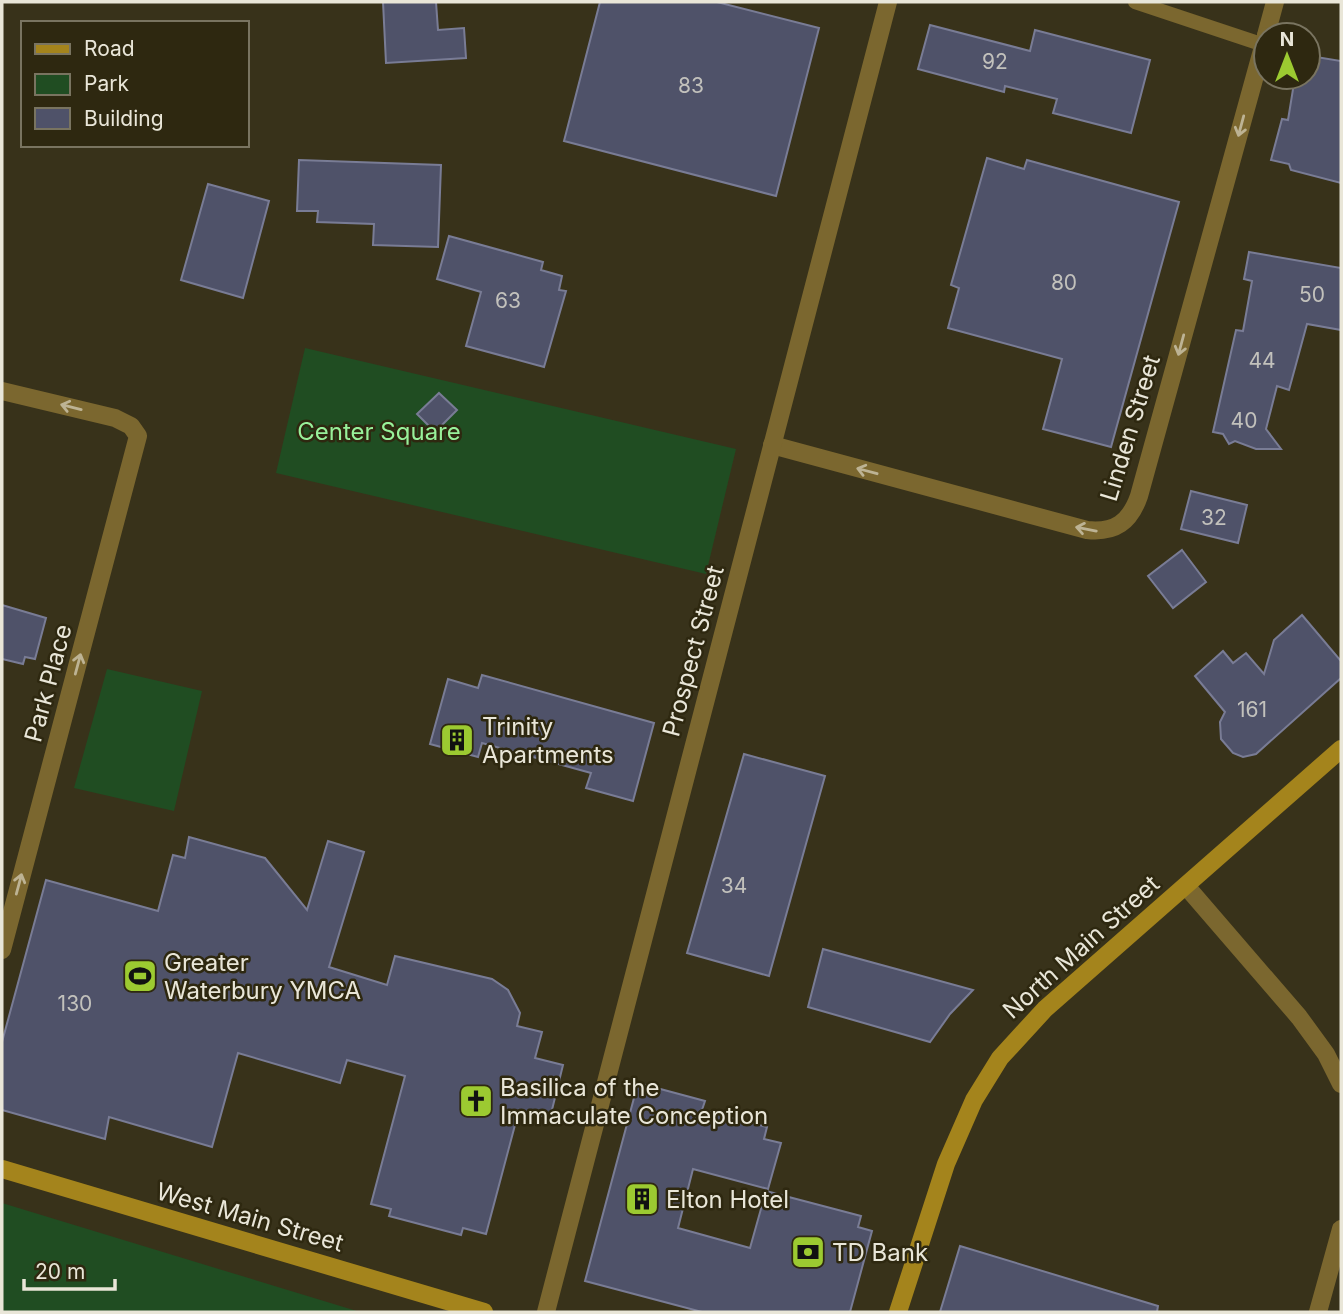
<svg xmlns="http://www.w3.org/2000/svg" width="1343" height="1314" font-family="Inter,sans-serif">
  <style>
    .green { fill: #204d22 }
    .building { fill: #4f5269; stroke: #797c95; stroke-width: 2 }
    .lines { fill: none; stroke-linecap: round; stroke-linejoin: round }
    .service { stroke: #7b672f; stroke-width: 14 }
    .minor { stroke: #7b672f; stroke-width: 18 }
    .secondary { stroke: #a4841c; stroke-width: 18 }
    .oneway { stroke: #bdb394 }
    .labels { text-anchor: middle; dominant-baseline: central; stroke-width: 5; stroke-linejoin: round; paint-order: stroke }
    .number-label { font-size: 21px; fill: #c2c1bc }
    .street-label { font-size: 24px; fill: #e9e6d8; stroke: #2e2810 }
    .park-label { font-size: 24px; fill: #98f19a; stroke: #2e2810 }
    .poi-label { font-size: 24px; fill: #e9e6d8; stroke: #2e2810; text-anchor: start }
  </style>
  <rect width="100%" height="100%" fill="#38321a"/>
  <g class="green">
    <path d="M305,348L736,449L706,574L276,473Z"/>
    <path d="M107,669L202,691L174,811L74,788Z"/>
    <path d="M2,1203L360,1312H2Z"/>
  </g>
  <g class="building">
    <path d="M383,2H436L438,30L464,28L466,58L386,63Z"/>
    <path d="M600,2H717L819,28L776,196L564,141Z"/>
    <path d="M930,25L1030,51L1035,30L1150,60L1131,133L1053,113L1057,99L1005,86L1004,92L918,69Z"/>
    <path d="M1310,56L1341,61V183L1291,170L1289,164L1271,160L1282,119L1288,120L1295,77H1308Z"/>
    <path d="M987,158L1024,169L1027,160L1179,202L1111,447L1043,429L1062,359L948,328L959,288L951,285Z"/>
    <path d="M299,160L441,165L438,247L373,245L374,224L317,222L318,211H297Z"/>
    <path d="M208,184L269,201L243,298L181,280Z"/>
    <path d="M449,236L543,262L541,270L562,276L559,290L566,291L544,367L466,346L481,292L437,279Z"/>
    <path d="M1249,252L1341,268V330L1307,324L1289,390L1277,386L1266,429L1281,449H1256L1235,441L1229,444L1223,434L1213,432L1236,330L1243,331L1252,281L1244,279Z"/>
    <path d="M439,393L457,410L435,432L417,414Z"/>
    <path d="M1191,491L1247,505L1238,543L1181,529Z"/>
    <path d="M1182,550L1206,582L1173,608L1148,576Z"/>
    <path d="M2,605L46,618L35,659L25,657L23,664L2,659Z"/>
    <path d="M1302,615L1341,661V678L1256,754L1243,757L1233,753L1221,739L1220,722L1225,712L1195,676L1223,651L1233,663L1246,653L1264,674L1274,640Z"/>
    <path d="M482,675L654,723L633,801L586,788L591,773L482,743L478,757L430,744L448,679L478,688Z"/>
    <path d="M744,754L825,776L769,976L687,953Z"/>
    <path d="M189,837L265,858L307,910L328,841L364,852L329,967L387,985L395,956L492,979L508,990L520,1013L517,1026L542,1032L535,1058L563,1065L550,1118L519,1110L486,1234L463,1228L461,1235L389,1216L391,1209L371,1204L405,1076L347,1060L340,1083L238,1053L212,1147L109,1117L105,1139L2,1110V1042L46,880L158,911L173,855L185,858Z"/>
    <path d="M823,949L900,970L973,990L950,1014L930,1042L808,1007Z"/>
    <path d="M638,1083L705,1101L702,1110L767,1127L764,1139L781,1143L768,1189L693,1169L678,1228L750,1248L766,1191L861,1216L858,1227L872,1231L850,1312H702L585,1281Z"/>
    <path d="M960,1246L1158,1306L1157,1312H940Z"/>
  </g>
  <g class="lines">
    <path class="service" d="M1135,2L1264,45"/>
    <g class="minor">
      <path d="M1266,35L1275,2"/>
      <path d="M2,391L115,418L131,426L138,436L2,950"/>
      <path d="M772,445L1087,530C1115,533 1130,522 1139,496L1266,36"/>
      <path d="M1186,886L1299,1017L1326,1054L1341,1084"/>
      <path d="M546,1312L888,2"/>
      <path d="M1318,1312L1341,1229"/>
    </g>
    <g class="secondary">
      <path d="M2,1169L484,1312"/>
      <path d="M898,1312L946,1164L974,1100L1000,1058L1045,1009L1341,749"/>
    </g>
  </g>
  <defs><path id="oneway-shaft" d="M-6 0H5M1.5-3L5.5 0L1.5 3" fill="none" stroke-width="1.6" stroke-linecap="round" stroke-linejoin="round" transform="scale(1.75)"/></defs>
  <g class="oneway">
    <use href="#oneway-shaft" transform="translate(1241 126) rotate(105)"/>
    <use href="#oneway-shaft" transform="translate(1181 345) rotate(105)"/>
    <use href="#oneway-shaft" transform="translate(71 407) rotate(-166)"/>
    <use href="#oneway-shaft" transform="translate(867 471) rotate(-165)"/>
    <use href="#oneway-shaft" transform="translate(1086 529) rotate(-169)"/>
    <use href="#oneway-shaft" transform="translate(78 664) rotate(-75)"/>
    <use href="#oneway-shaft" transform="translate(19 884) rotate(-75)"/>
  </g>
  <defs>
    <g id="building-square" transform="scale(1.75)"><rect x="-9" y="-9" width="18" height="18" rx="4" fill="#9cca31" stroke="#2e2810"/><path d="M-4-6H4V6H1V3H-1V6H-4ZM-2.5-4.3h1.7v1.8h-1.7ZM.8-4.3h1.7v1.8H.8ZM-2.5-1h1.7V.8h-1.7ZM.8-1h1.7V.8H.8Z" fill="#111"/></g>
    <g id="stadium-square" transform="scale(1.75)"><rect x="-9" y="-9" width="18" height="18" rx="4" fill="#9cca31" stroke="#2e2810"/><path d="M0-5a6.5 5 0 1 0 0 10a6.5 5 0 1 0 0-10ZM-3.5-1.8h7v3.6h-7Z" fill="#111"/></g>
    <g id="church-square" transform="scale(1.75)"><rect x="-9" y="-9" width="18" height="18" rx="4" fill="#9cca31" stroke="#2e2810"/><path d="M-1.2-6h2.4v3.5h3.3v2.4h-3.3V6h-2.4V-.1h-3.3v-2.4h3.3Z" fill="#111"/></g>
    <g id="bank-square" transform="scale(1.75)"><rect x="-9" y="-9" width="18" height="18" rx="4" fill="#9cca31" stroke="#2e2810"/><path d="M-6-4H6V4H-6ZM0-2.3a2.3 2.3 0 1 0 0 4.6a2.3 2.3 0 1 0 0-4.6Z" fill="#111"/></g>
  </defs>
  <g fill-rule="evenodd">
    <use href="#building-square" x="457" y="740"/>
    <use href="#stadium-square" x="140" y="976"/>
    <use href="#church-square" x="476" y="1101"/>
    <use href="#building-square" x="642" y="1199"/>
    <use href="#bank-square" x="808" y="1252"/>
  </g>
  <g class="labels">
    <g class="number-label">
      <text x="995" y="61">92</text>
      <text x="691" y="85">83</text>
      <text x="1064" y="282">80</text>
      <text x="1312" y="294">50</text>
      <text x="508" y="300">63</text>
      <text x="1262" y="360">44</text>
      <text x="1244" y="420">40</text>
      <text x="1214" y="517">32</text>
      <text x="1252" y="709">161</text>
      <text x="734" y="885">34</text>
      <text x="75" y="1003">130</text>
    </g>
    <g class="street-label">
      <text transform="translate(1130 428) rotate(-73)">Linden Street</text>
      <text transform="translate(693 651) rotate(-75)">Prospect Street</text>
      <text transform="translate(48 683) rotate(-75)">Park Place</text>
      <text transform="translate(1081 947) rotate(-42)">North Main Street</text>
      <text transform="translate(250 1217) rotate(16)">West Main Street</text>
    </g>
    <g class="park-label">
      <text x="379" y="431">Center Square</text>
    </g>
    <g class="poi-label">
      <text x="482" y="726">Trinity<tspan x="482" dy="28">Apartments</tspan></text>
      <text x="164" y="962">Greater<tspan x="164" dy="28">Waterbury YMCA</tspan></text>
      <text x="500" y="1087">Basilica of the<tspan x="500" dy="28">Immaculate Conception</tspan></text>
      <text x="666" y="1199">Elton Hotel</text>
      <text x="832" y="1252">TD Bank</text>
    </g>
  </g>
  <rect width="1343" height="1314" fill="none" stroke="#e9e6d8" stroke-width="7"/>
  <rect x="21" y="21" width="228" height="126" fill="#2e2810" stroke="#797460" stroke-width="2"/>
  <rect x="35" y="44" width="35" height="10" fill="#a4841c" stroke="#797460" stroke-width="2"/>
  <text x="84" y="56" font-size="21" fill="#e9e6d8">Road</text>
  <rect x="35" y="74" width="35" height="21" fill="#204d22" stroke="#797460" stroke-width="2"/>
  <text x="84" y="91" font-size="21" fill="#e9e6d8">Park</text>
  <rect x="35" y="108" width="35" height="21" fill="#4f5269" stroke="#797460" stroke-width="2"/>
  <text x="84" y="126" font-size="21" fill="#e9e6d8">Building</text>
  <g transform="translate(1287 56)"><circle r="33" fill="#2e2810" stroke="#797460" stroke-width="2"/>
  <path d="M0-5L12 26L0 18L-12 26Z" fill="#9cca31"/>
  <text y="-10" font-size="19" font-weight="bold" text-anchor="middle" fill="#e9e6d8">N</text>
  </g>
  <path d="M24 1279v10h91v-10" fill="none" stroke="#e9e6d8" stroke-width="3.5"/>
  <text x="35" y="1279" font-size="21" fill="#e9e6d8" stroke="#2e2810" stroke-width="5" paint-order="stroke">20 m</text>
</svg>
